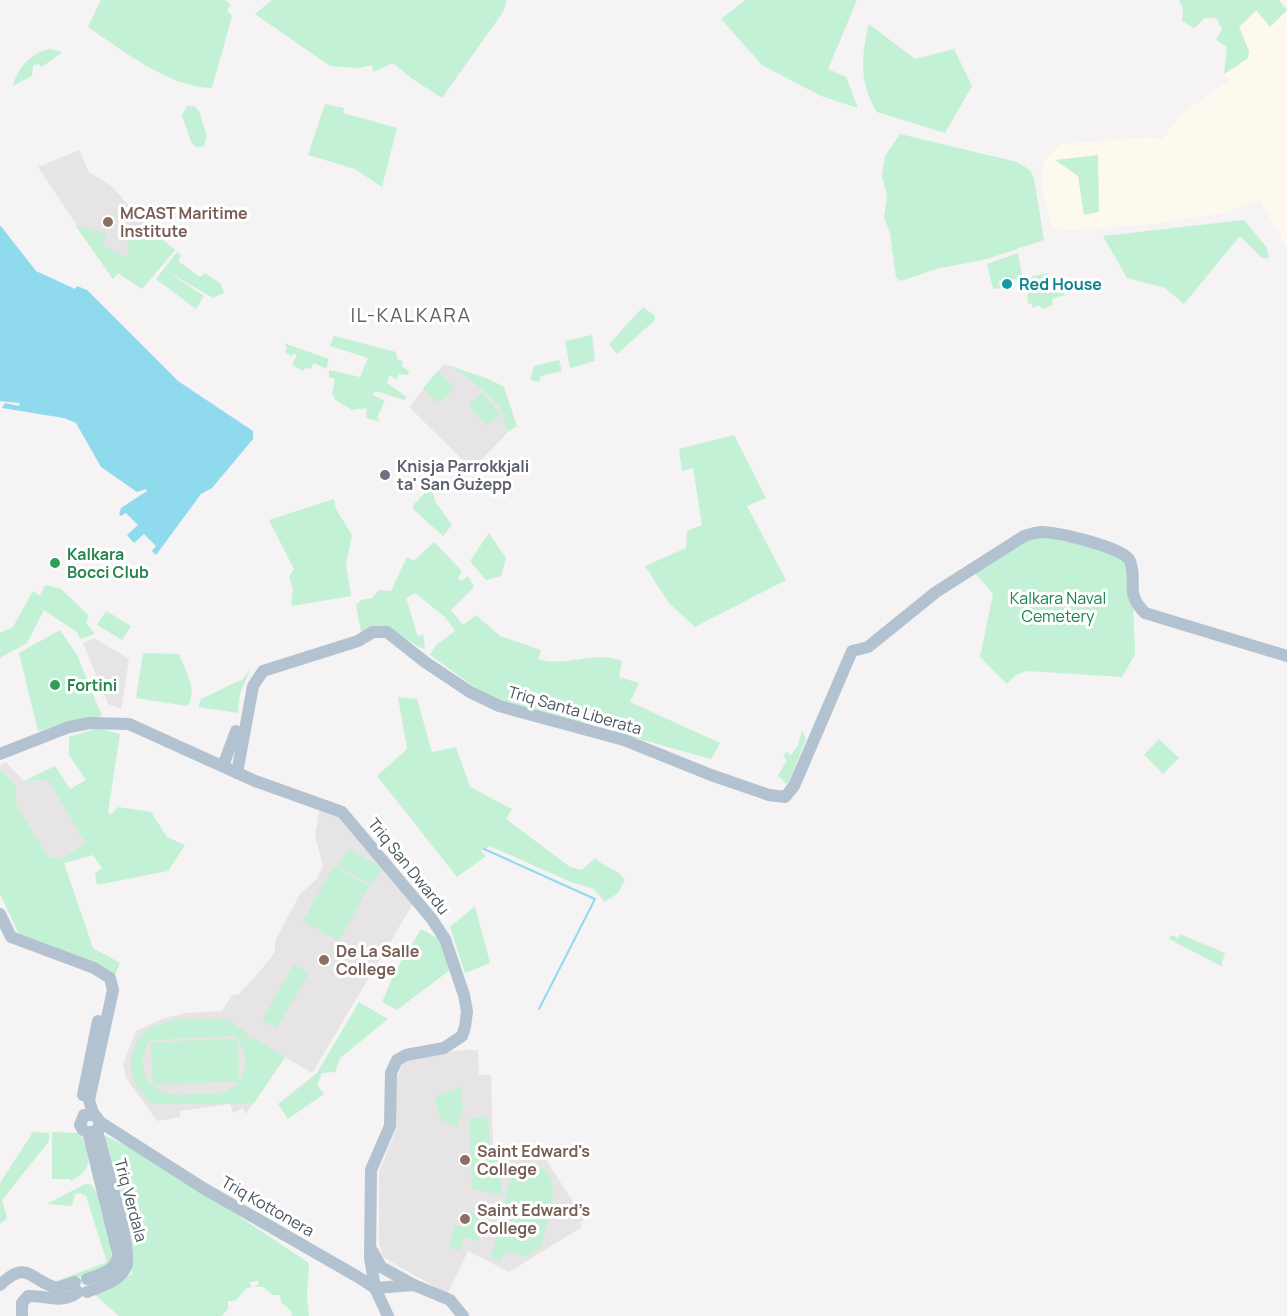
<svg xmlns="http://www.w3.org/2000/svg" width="1287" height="1316" font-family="Manrope,sans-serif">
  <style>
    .commercial { fill: #fdf9ef }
    .education { fill: #e6e4e5 }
    .green { fill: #c3f1d5; fill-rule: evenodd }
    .water { fill: #90daee }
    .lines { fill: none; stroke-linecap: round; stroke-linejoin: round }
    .stream { stroke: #90daee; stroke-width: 2 }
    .major { stroke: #b3c2d1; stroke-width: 12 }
    .education-dot { fill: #8d6e63; stroke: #fff; stroke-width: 2 }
    .culture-dot { fill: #0f9aa8; stroke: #fff; stroke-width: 2 }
    .worship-dot { fill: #6b7280; stroke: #fff; stroke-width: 2 }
    .leisure-dot { fill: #2e9e5b; stroke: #fff; stroke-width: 2 }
    .labels { text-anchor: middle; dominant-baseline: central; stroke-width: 6; stroke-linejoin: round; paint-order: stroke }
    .education-label { font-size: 16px; font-weight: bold; fill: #785e54; stroke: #fff; text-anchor: start }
    .culture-label { font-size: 16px; font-weight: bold; fill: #0d838f; stroke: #fff; text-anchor: start }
    .worship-label { font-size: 16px; font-weight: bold; fill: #5b616d; stroke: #fff; text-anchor: start }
    .leisure-label { font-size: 16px; font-weight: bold; fill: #27864d; stroke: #fff; text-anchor: start }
    .park-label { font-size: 16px; fill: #17864f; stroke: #fff }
    .street-label { font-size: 16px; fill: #4a5661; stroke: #fff }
    .quarter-label { font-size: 20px; letter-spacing: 1.5px; fill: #5f6368; stroke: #fff }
  </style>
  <rect width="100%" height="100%" fill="#f5f3f3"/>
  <path class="commercial" d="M1257,10L1271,26L1287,10V248L1259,200L1223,213L1153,224L1061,231L1051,225L1041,179L1045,160L1060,144L1152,137L1163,139L1180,115L1230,80L1224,74L1239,66L1244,36L1239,28Z"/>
  <g class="education">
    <path d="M79,150L89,172L111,186L154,233L175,250L142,289L118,273L113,279L38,167Z"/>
    <path d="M444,364L471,380L499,406L508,432L472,469L409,407Z"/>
    <path d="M94,638L129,659L121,709L108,704L83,643Z"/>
    <path d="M6,762L24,781L48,780L85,843L62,859L48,856L15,802L17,787L0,769V765Z"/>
    <path d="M320,807L340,814L414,902L312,1073L285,1057L246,1114L243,1108L233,1113L230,1104L179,1111L181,1117L157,1121L126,1078L123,1064L136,1031L162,1019L186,1013L222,1011L232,995L239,994L260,971L275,952V941L300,894L317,879L323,866L315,836Z"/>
    <path d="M464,1050H478L479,1075H491L493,1148L538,1147L584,1219L580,1223L582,1227L509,1272L468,1251L447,1294L383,1257L379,1243V1172L396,1130L395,1083L403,1062L409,1058Z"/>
  </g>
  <g class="green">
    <path d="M101,0H225L231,5L227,10L232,16L212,88C170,88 122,50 88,27Z"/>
    <path d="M272,0H507L503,12L442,98L411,78L393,63L373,72L372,65L359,68L330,66L255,14Z"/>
    <path d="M745,0H857L828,69L846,77L858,108L821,96L762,65L721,19Z"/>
    <path d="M1179,0H1279L1287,10L1270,27L1256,10L1239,27L1249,51L1248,58L1224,74L1227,47L1216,40L1222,29L1216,18H1205L1194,28L1182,21L1183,9Z"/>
    <path d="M869,24L915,59L954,49L972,86L945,133L877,112C859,84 861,55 869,24Z"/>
    <path d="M50,49L62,52L42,67L38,64L33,66L32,76L13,86C17,68 32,52 50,49Z"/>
    <path d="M325,104L344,108L343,113L397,128L382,187L355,169L308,155Z"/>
    <path d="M187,106H194L199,111L207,137L203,147H196L191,142L182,115Z"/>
    <path d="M900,134L1017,162L1030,170L1034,178L1044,240L987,259L936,269L901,281L896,278L890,233L884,217L887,196L882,176L885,156Z"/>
    <path d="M1098,155L1099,212L1084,215L1078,176L1055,160Z"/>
    <path d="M1244,220L1267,248L1269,258H1262L1240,236L1184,304L1165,288L1127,278L1103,236Z"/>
    <path d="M75,225L107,234L103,246L126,257L130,249L126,247L132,235L153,232L175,250L142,289L118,273L113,279Z"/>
    <path d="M177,252L181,255L178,261L200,277L205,273L221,284L224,293L213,298L165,270L204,296L196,309L156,279Z"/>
    <path d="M1018,253L1022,275L1018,276V279L998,281L1001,288L993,289L987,264Z"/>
    <path d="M1047,273L1048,277L1054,276L1065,295L1052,299L1053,305L1042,309L1040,305L1033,308L1031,303L1028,304L1027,278Z"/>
    <path d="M643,307L655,316V320L617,354L609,344Z"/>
    <path d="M592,335L595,361L570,368L565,341Z"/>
    <path d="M334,336L396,352L397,359L403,361L402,366L409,371L408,375L399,374L396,380L390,375L387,383L407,397L404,400L375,391L373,395L385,401L377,417L381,422L366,418L367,408L352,410L334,399L335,396L332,394L335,379L329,377V370L360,377L368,358L330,346Z"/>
    <path d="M284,343L329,359L326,369L314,363L310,369L305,368L303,371L292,365L297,356L294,353L291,356L285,352L287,348Z"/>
    <path d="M559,360L562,371L541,376L539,382L530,380L534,366Z"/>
    <path d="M445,364L489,379L504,387L517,426L508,432L499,406L471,380Z"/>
    <path d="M438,371L455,388L438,403L423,388Z"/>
    <path d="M482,393L500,414L486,426L469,405Z"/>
    <path d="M734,435L766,498L747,506L786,580L695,627L669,603L645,566L686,548L687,531L702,525L693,468L682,471L679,449Z"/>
    <path d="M432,486L435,501L452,525L443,536L413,509V505Z"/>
    <path d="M334,499L336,509L352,535L346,564L351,596L291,606L293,588L289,577L294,569L269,520Z"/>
    <path d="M489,533L506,558L501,576L486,580L470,561Z"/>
    <path d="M1037,535L1110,552L1129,565L1128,599L1133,602L1135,654L1122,677L1027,671L1016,675L1007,684L980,657L993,594L974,572Z"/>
    <path d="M434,542L462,571L458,578L461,581L468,576L474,587L451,610L463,625L476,615L500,636L541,650L538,659C565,668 594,650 622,661L619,677L639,683L630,702L720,743L711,759L614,732L618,720L591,710L583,724L504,703L484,694L430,655L436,645L455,631L445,617L415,593L406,598L418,637L423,634L425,649C399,640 393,618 361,632L356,605L361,600L372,598L379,590L391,591L407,557L414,561Z"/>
    <path d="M45,585L61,589L89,616L86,623L95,634L80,639L77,632L44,610L27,643L0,658V633L13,627L33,591L40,596Z"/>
    <path d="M106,611L131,626L122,640L97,625Z"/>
    <path d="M60,630L77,655L102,716L38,731L19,653Z"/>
    <path d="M143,653L179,654C185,670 199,691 187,706L136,698Z"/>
    <path d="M250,670L240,694L238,713L198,707L201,699L243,679Z"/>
    <path d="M398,697L417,699L432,752L456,747L470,787L512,809L506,819L570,867L582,870L595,858C604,868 619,869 625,880L618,893L605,902L594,889L571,882L490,846L481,851L486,856L457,877L377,776L407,749Z"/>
    <path d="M99,728L120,734L108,812L111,815L118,807L151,812L167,837L185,845L168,871L97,885L95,873L102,868L93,855L64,863L93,948L120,963L115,975L19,934L0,894V769L17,787L15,802L48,856L62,859L85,843L48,780L24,781L55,766L70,789L86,780L69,755V737Z"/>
    <path d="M802,730L806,739L788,785L778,776L787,760L783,757L786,752L791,755L798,745Z"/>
    <path d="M1159,739L1179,758L1163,774L1144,755Z"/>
    <path d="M349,849L382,868L371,885L338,866Z"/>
    <path d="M334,866L369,886L339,941L303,921Z"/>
    <path d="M475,906L490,963L465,973L450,927Z"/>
    <path d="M421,929L439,939L450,970L397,1010L382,1002L394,974Z"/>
    <path d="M1180,934L1225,953L1221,966L1169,939L1171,935L1179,938Z"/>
    <path d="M294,964L309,973L277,1028L262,1020Z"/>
    <path d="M359,1002L388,1019L340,1058L335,1072L322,1073L317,1085L324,1094L288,1119L278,1104L317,1073Z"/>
    <path d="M227,1019L244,1031L251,1040L254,1038L285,1057L254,1103L151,1104C146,1094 136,1089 133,1078C130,1067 130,1056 135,1046C151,1012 196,1020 227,1019ZM235,1036L237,1039L151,1042L153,1085L239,1081L238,1039C250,1059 248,1082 224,1092C216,1095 205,1093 196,1094C187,1094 177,1096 169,1094C142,1087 136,1061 150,1040Z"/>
    <path d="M461,1087L463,1111L456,1126L441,1120L435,1102L439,1095Z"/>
    <path d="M488,1117L490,1148L501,1149V1195L472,1189L469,1118Z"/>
    <path d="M33,1132L49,1133V1141L2,1200L7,1218L0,1224V1183Z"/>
    <path d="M52,1132L80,1133C89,1155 96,1169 70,1181V1179H52Z"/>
    <path d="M101,1134L149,1156L309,1263L307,1296L309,1316H292L291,1311L281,1302L280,1295H273L263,1287H254L259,1284L257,1281L249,1282L252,1287L247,1288L235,1301H228V1309L222,1316H119L94,1294L132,1274L129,1239Z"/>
    <path d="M514,1163H522L521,1168C528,1165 533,1164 540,1167C566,1178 545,1227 541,1247L525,1257L504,1251L501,1261L491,1258Z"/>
    <path d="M85,1184H90C102,1191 118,1252 108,1264C99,1275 66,1280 51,1283L107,1262L86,1196L80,1193L75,1194L72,1206L47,1204Z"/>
    <path d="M470,1212L484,1215L478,1241L464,1237L460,1251L449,1248L455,1225L466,1228Z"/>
  </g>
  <path class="water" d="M0,225L36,271L75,289L77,286L87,290L178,381L253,431V439L212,488L201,494L156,555L152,551L156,546L144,534L134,543L127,535L138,525L126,513L121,516L119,514L121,508L147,491L146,489L137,492L101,467L76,423L64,418L2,408L5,403L19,406L20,403L0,401Z"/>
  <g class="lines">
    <path class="stream" d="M484,849L595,899L539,1009"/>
    <g class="major">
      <path d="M0,754L69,727L90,723L129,724L255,781L342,812L431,918L445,939L464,995L467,1011L465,1027L462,1036L444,1048L406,1055L397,1060L391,1073L390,1126L371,1170L370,1258L375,1288"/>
      <path d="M223,766L236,731"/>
      <path d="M237,773L253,686L263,671L358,641L373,632H387L425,662L470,692L499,706L624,740L711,775L769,795L785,797L794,786L852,651L868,647L936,592L1024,536C1030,534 1036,532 1043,532C1059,533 1124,547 1130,561C1138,583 1124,592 1145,613L1287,656"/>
      <path d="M0,914L11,937L94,968L110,978L113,990L89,1100L93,1113"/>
      <path d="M83,1095L98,1021"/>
      <path d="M100,1122L98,1129L91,1133L83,1130L80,1125L84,1115H95L100,1122L203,1188L358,1277L375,1288L388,1316"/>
      <path d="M373,1252L381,1267L414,1285"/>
      <path d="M87,1279C102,1274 117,1271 118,1253L88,1132"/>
      <path d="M0,1285C28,1258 30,1281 57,1288L75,1282"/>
      <path d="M375,1288L414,1285L450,1300L463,1316"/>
      <path d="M87,1292C101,1286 119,1282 126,1267C134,1249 102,1156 97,1130"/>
      <path d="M22,1316V1303L28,1296C46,1295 61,1305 78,1292"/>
    </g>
  </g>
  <g class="education-dot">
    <circle cx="108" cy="222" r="6"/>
    <circle cx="324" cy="960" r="6"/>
    <circle cx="465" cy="1160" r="6"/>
    <circle cx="465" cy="1219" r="6"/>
  </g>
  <circle class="culture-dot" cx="1007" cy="284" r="6"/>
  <circle class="worship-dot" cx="385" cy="475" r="6"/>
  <g class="leisure-dot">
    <circle cx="55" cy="563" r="6"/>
    <circle cx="55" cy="685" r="6"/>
  </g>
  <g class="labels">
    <g class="education-label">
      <text x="120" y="213">MCAST Maritime<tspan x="120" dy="18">Institute</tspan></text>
      <text x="336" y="951">De La Salle<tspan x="336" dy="18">College</tspan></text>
      <text x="477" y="1151">Saint Edward's<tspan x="477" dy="18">College</tspan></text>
      <text x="477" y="1210">Saint Edward’s<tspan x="477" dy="18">College</tspan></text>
    </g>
    <g class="culture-label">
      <text x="1019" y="284">Red House</text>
    </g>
    <g class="worship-label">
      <text x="397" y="466">Knisja Parrokkjali<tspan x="397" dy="18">ta' San Ġużepp</tspan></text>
    </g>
    <g class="leisure-label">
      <text x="67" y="554">Kalkara<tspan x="67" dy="18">Bocci Club</tspan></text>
      <text x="67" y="685">Fortini</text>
    </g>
    <g class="park-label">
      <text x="1058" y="598">Kalkara Naval<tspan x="1058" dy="18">Cemetery</tspan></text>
    </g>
    <g class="street-label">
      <text transform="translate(575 710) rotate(16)">Triq Santa Liberata</text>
      <text transform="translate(409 866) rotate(51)">Triq San Dwardu</text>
      <text transform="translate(131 1200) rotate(75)">Triq Verdala</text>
      <text transform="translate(268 1206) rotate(30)">Triq Kottonera</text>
    </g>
    <g class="quarter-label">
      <text x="411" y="314">IL-KALKARA</text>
    </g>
  </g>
</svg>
